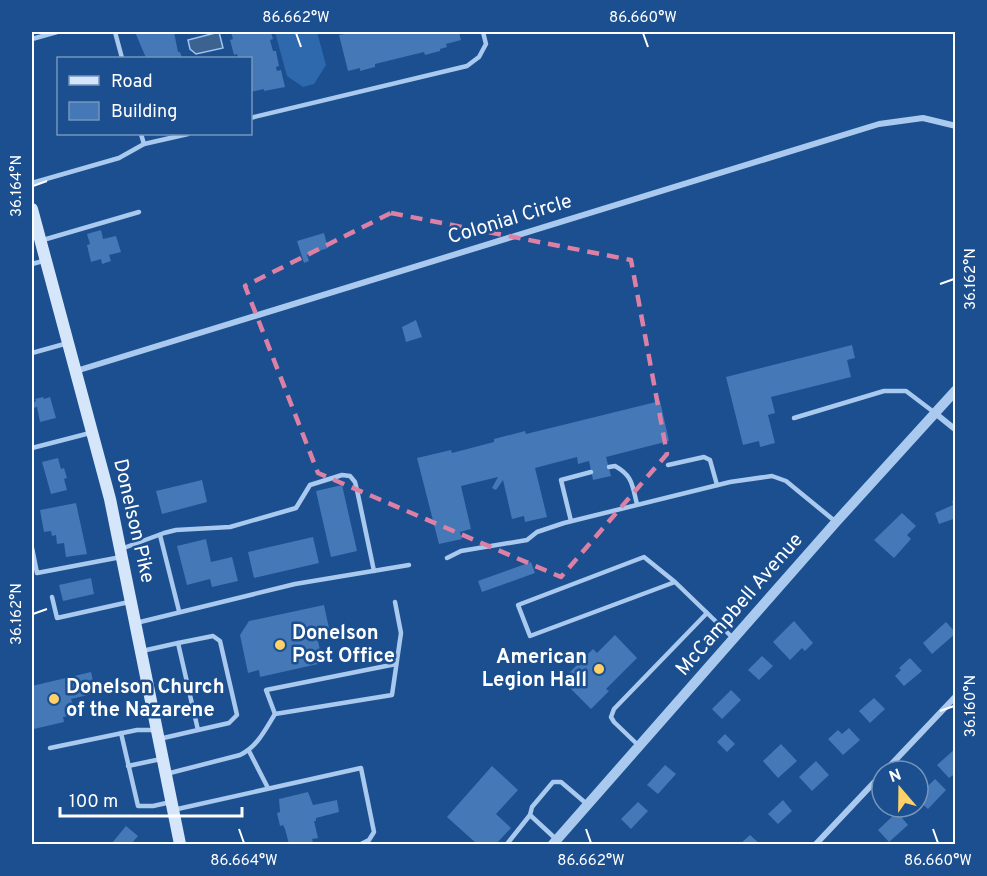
<svg xmlns="http://www.w3.org/2000/svg" width="987" height="876" font-family="Overpass,sans-serif">
  <style>
    .green { fill: #2e69ad }
    .water { fill: #3c6290; stroke: #9cc4f0; stroke-width: 1.5 }
    .building { fill: #4478b7 }
    .lines { fill: none; stroke-linecap: round; stroke-linejoin: round }
    .service { stroke: #a9c9ee; stroke-width: 4.5 }
    .minor { stroke: #a9c9ee; stroke-width: 6 }
    .tertiary { stroke: #a9c9ee; stroke-width: 10 }
    .secondary { stroke: #d6e6fa; stroke-width: 12 }
    .marked { fill: none; stroke: #dd80a5; stroke-width: 4.5; stroke-dasharray: 12 8; stroke-linejoin: round }
    .ticks { fill: none; stroke: #fff; stroke-width: 2 }
    .poi-dot { fill: #ffd166; stroke: #1b4f8f; stroke-width: 2 }
    .labels { text-anchor: middle; dominant-baseline: central; stroke-width: 5; stroke-linejoin: round; paint-order: stroke }
    .street-label { font-size: 20px; fill: #fff; stroke: #1b4f8f }
    .poi-label { font-size: 20px; font-weight: bold; fill: #fff; stroke: #1b4f8f; text-anchor: start }
    .neatline { fill: none; stroke: #fff; stroke-width: 2 }
    .ticks-label { font-size: 15px; text-anchor: middle; fill: #fff }
  </style>
  <rect width="100%" height="100%" fill="#1b4f8f"/>
  <path class="green" d="M275,32H317L326,65L314,84L303,87L287,76Z"/>
  <path class="water" d="M219,32L223,48L196,54L190,49L188,40Z"/>
  <g class="building">
    <path d="M135,32H174L178,52H180L182,58H146Z"/>
    <path d="M231,32H271L273,39L270,40L273,51H276L279,66L276,67L277,71L281,70L285,87L264,91V89L250,92V58H238L237,54L234,55L230,40L233,39Z"/>
    <path d="M355,32H459L461,40L446,44L447,47L440,49V51L425,55L424,52L375,64V67L360,71V68L348,71L339,35Z"/>
    <path d="M101,230L103,239L116,236L121,252L109,255L111,261L102,264L101,259L91,262L87,245L90,244L87,234Z"/>
    <path d="M324,233L328,248L307,255L309,261L304,263L297,241Z"/>
    <path d="M416,320L422,337L406,342L402,327Z"/>
    <path d="M852,345L855,358L847,360L851,377L771,397L775,413L768,415L775,443L760,447L759,441L743,445L726,377Z"/>
    <path d="M43,397L44,399L50,397L56,418L40,422L37,407L33,408L32,403L36,401L35,399Z"/>
    <path d="M660,401L669,441L606,457L611,476L593,480L589,461L578,464L577,457L535,468L547,517L525,522L524,516L512,519L503,480L496,490L492,488L498,477L461,486L471,529L460,532L462,539L439,544L417,458L451,450L452,453L494,442V439L525,431L526,434Z"/>
    <path d="M58,458L61,469L64,468L67,478L64,479L67,490L51,494L42,462Z"/>
    <path d="M202,480L207,502L162,514L156,491Z"/>
    <path d="M342,485L357,551L331,557L316,491Z"/>
    <path d="M956,499V518L939,524L935,513L953,505L952,501Z"/>
    <path d="M76,503L87,554L66,557L64,543L57,544L56,535L52,536L51,531L44,532L40,510Z"/>
    <path d="M902,513L916,526L907,535L911,539L894,558L874,540Z"/>
    <path d="M313,537L319,563L254,578L248,552Z"/>
    <path d="M206,539L211,562L232,557L238,581L212,587L210,579L187,585L177,546Z"/>
    <path d="M531,562L535,573L482,592L478,581Z"/>
    <path d="M91,578L94,594L63,601L59,585Z"/>
    <path d="M324,605L330,633L317,636L321,655L325,654L327,662L260,677L259,670L248,673L240,635L249,621Z"/>
    <path d="M794,621L813,643L805,651L802,648L790,660L773,642Z"/>
    <path d="M946,622L956,633L932,654L923,643Z"/>
    <path d="M615,635L637,658L606,689L609,691L591,709L562,680L593,649L597,653Z"/>
    <path d="M762,656L773,666L759,680L748,670Z"/>
    <path d="M910,658L922,671L904,686L895,676L901,670L899,668Z"/>
    <path d="M91,672L96,693L71,699L73,704L67,705L69,716L63,717L64,722L34,729L32,718V686Z"/>
    <path d="M731,690L741,700L722,719L712,709Z"/>
    <path d="M874,698L885,709L870,723L859,711Z"/>
    <path d="M849,728L860,740L843,755L828,739L838,730L842,734Z"/>
    <path d="M725,734L735,744L727,752L717,742Z"/>
    <path d="M781,744L797,761L778,778L763,761Z"/>
    <path d="M956,748V773L949,778L937,765Z"/>
    <path d="M816,761L829,775L812,791L799,777Z"/>
    <path d="M665,765L676,774L658,794L647,785Z"/>
    <path d="M492,766L518,790L496,814L511,828L496,844H477L447,817Z"/>
    <path d="M935,779L946,790L928,809L918,800V796Z"/>
    <path d="M308,792L313,805L337,800L339,812L316,818V821H314L318,838L312,839L313,842L289,844L285,829L283,825L280,826L277,813L280,812L279,799Z"/>
    <path d="M783,800L792,811L778,824L768,814Z"/>
    <path d="M638,802L648,811L631,829L621,819Z"/>
    <path d="M897,812L908,825L889,842L878,830Z"/>
    <path d="M126,826L138,836L131,844H113L112,843Z"/>
    <path d="M750,835L760,844H740Z"/>
  </g>
  <g class="lines">
    <g class="service">
      <path d="M115,32L122,58"/>
      <path d="M32,39L57,32"/>
      <path d="M250,118L467,66L479,57L486,44L483,32"/>
      <path d="M141,134L144,144"/>
      <path d="M32,183L119,158L144,144L188,134"/>
      <path d="M43,240L139,212"/>
      <path d="M32,264L43,261"/>
      <path d="M32,353L68,343"/>
      <path d="M794,418L884,391H906L935,413"/>
      <path d="M32,448L90,433"/>
      <path d="M668,465L704,457L710,460L717,485"/>
      <path d="M609,467L615,466C633,476 632,485 637,504"/>
      <path d="M571,521L561,480L591,472"/>
      <path d="M160,535L179,611"/>
      <path d="M32,548L37,573L121,557"/>
      <path d="M121,549L164,533L176,530L230,527L296,508L310,485L342,475L350,476L355,482L357,490L374,571"/>
      <path d="M447,558L461,551L527,540L537,532L564,523L730,482L772,476L786,481L836,522"/>
      <path d="M675,582L530,636L518,605L644,557L675,582L734,639"/>
      <path d="M52,597L57,618L129,602"/>
      <path d="M136,623L295,584L409,565"/>
      <path d="M178,643L213,636L220,641L237,715L229,723L198,730"/>
      <path d="M142,651L178,643L198,730L159,739"/>
      <path d="M275,714L266,690L396,664"/>
      <path d="M121,733L138,806H153L171,802"/>
      <path d="M638,745L614,722L611,717L614,709L707,613"/>
      <path d="M50,748L137,730H154"/>
      <path d="M249,751L268,788"/>
      <path d="M128,766L161,759"/>
      <path d="M166,774L240,755C257,747 265,730 275,714L392,695L401,633L395,602"/>
      <path d="M173,810L361,768L374,832L369,840L361,844"/>
      <path d="M557,840L530,815L532,807L553,782H561L588,805"/>
      <path d="M507,844L530,815"/>
    </g>
    <g class="minor">
      <path d="M76,371L879,124L923,118L956,126"/>
      <path d="M935,413L956,430"/>
      <path d="M885,771L956,696"/>
      <path d="M816,844L882,774"/>
    </g>
    <path class="tertiary" d="M553,844L836,522L956,390"/>
    <path class="secondary" d="M32,209L110,499L180,844"/>
  </g>
  <path class="marked" d="M391,213L631,260L667,454L561,577L318,473L245,286Z"/>
  <path class="ticks" d="M296,33L301,47M643,33L648,47M33,186L47,181M940,284L954,279M33,614L47,609M940,711L954,706M239,829L244,843M586,829L591,843M933,829L938,843"/>
  <g class="poi-dot">
    <circle cx="280" cy="645" r="6"/>
    <circle cx="599" cy="669" r="6"/>
    <circle cx="54" cy="699" r="6"/>
  </g>
  <g class="labels">
    <g class="street-label">
      <text transform="translate(510 220) rotate(-17)">Colonial Circle</text>
      <text transform="translate(133 521) rotate(77)">Donelson Pike</text>
      <text transform="translate(740 605) rotate(-49)">McCampbell Avenue</text>
    </g>
    <g class="poi-label">
      <text x="292" y="634">Donelson<tspan x="292" dy="23">Post Office</tspan></text>
      <text x="587" y="658" text-anchor="end">American<tspan x="587" dy="23">Legion Hall</tspan></text>
      <text x="66" y="688">Donelson Church<tspan x="66" dy="23">of the Nazarene</tspan></text>
    </g>
  </g>
  <rect width="987" height="876" fill="none" stroke="#1b4f8f" stroke-width="66"/>
  <rect x="57" y="57" width="195" height="78" fill="#1b4f8f" stroke="#7695bc" stroke-width="1.5"/>
  <rect x="69" y="76" width="30" height="9" fill="#d6e6fa" stroke="#7695bc" stroke-width="1.5"/>
  <text x="111" y="87" font-size="18" fill="#ffffff">Road</text>
  <rect x="69" y="102" width="30" height="18" fill="#4478b7" stroke="#7695bc" stroke-width="1.5"/>
  <text x="111" y="117" font-size="18" fill="#ffffff">Building</text>
  <g transform="translate(900 789) rotate(340)"><circle r="28" fill="#1b4f8f" stroke="#7695bc" stroke-width="1.5"/>
  <path d="M0-4.5L10 22L0 15L-10 22Z" fill="#ffd166"/>
  <text y="-9" font-size="16" font-weight="bold" text-anchor="middle" fill="#ffffff">N</text>
  </g>
  <path d="M60 807v9h182v-9" fill="none" stroke="#ffffff" stroke-width="3"/>
  <text x="69" y="807" font-size="18" fill="#ffffff" stroke="#1b4f8f" stroke-width="4.5" paint-order="stroke">100 m</text>
  <rect x="33" y="33" width="921" height="810" class="neatline"/>
  <g class="ticks-label">
    <text x="296" y="22">86.662°W</text>
    <text x="643" y="22">86.660°W</text>
    <text transform="translate(16 186) rotate(-90)" y="5">36.164°N</text>
    <text transform="translate(970 279) rotate(-90)" y="5">36.162°N</text>
    <text transform="translate(16 614) rotate(-90)" y="5">36.162°N</text>
    <text transform="translate(970 706) rotate(-90)" y="5">36.160°N</text>
    <text x="244" y="865">86.664°W</text>
    <text x="591" y="865">86.662°W</text>
    <text x="938" y="865">86.660°W</text>
  </g>
</svg>
